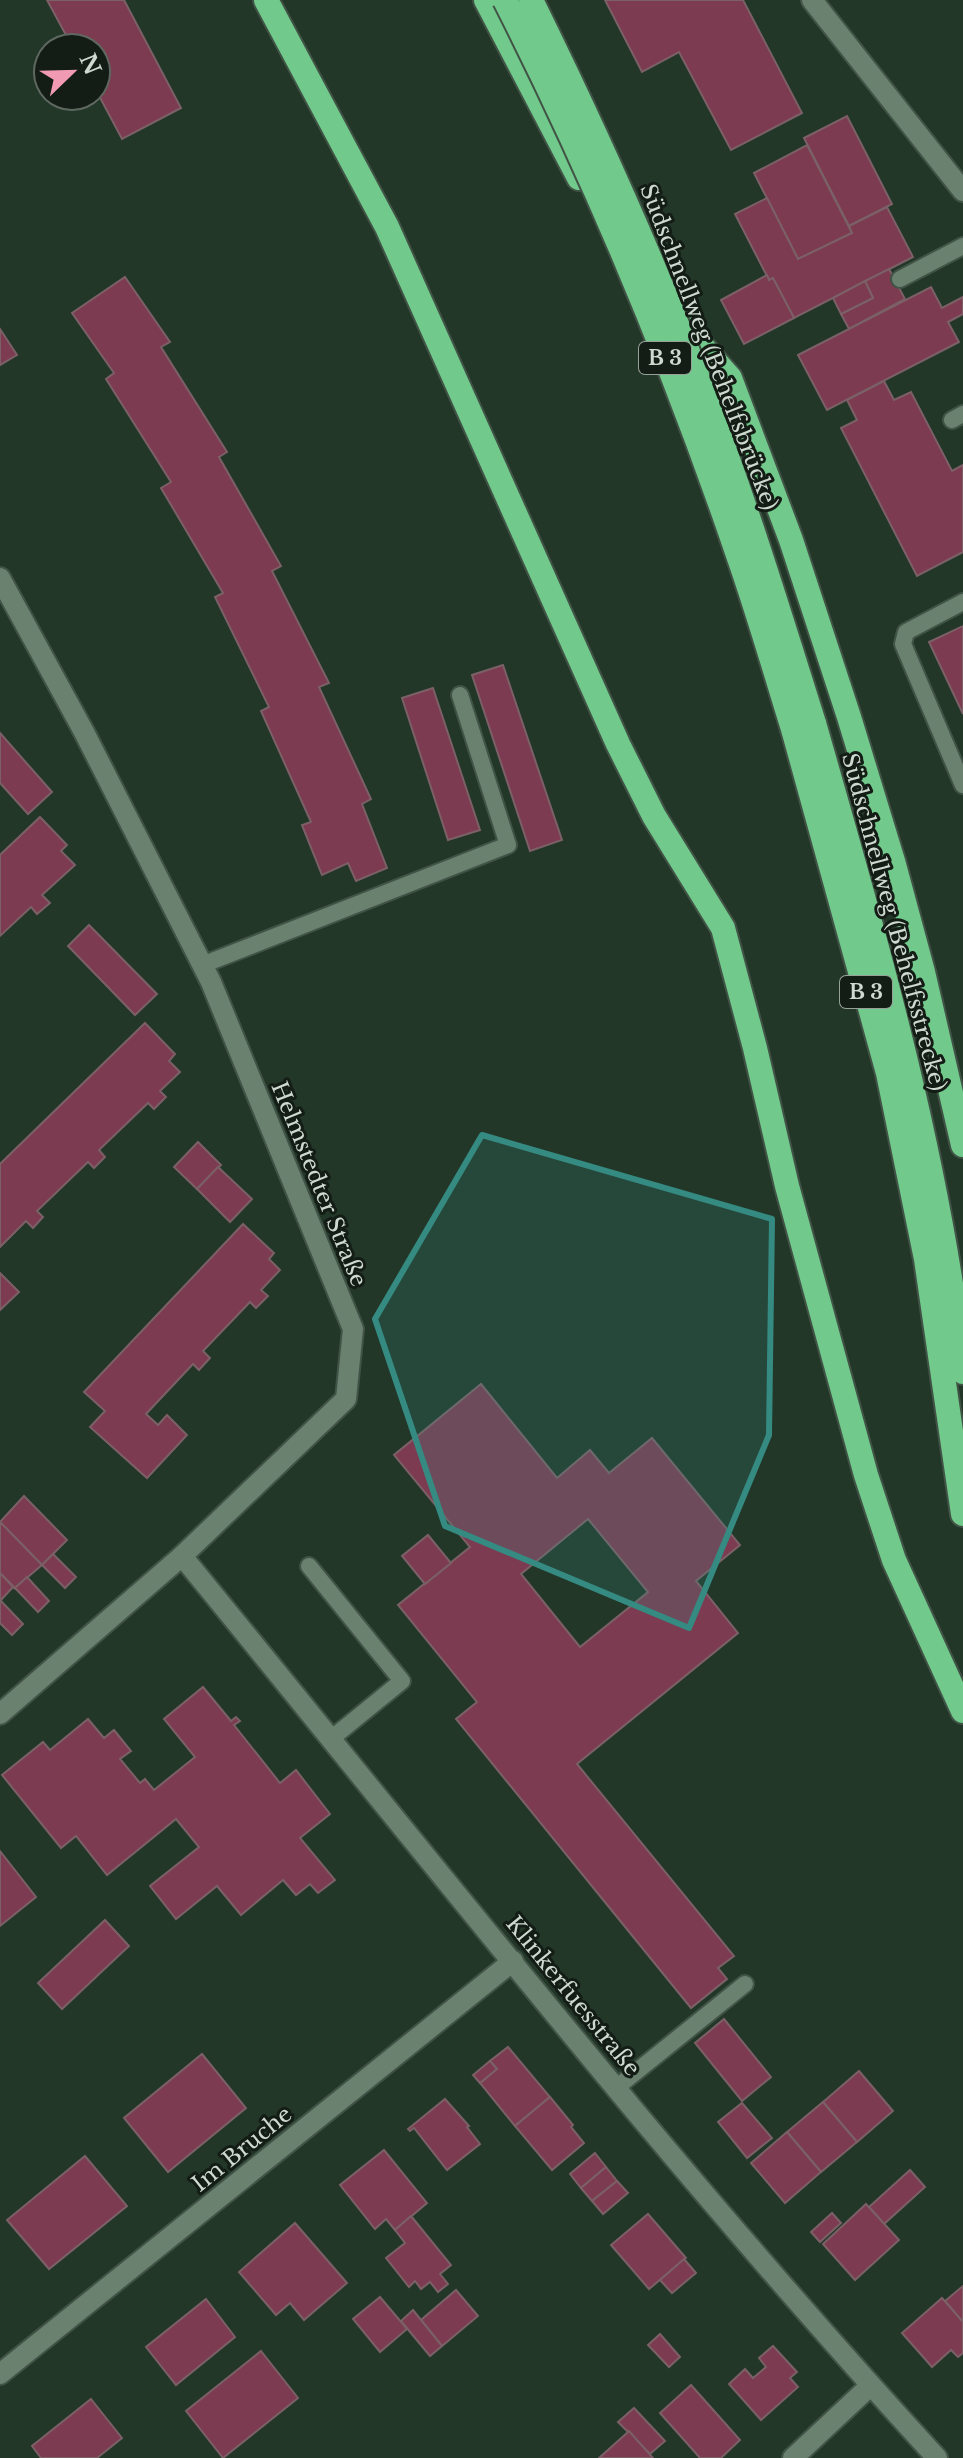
<svg xmlns="http://www.w3.org/2000/svg" width="963" height="2458" font-family="'Libre Baskerville',serif">
  <style>
    .building { fill: #7c3b50; stroke: #7b6067; stroke-width: 2; fill-rule: evenodd }
    .lines { fill: none; stroke-linecap: round; stroke-linejoin: round }
    .lane-casing { stroke: #415346; stroke-width: 20 }
    .street-casing { stroke: #415346; stroke-width: 24 }
    .secondary-casing { stroke: #415346; stroke-width: 24 }
    .highway-casing { stroke: #415346; stroke-width: 28 }
    .lane { stroke: #6a816f; stroke-width: 16 }
    .street { stroke: #6a816f; stroke-width: 20 }
    .secondary { stroke: #6a816f; stroke-width: 20 }
    .highway { stroke: #71c98b; stroke-width: 24 }
    .highway-bridge-casing { stroke: #415346; stroke-width: 28; stroke-linecap: butt }
    .highway-bridge { stroke: #71c98b; stroke-width: 24 }
    .marked { fill: #358a82; fill-opacity: 0.2; stroke: #358a82; stroke-width: 6; stroke-linejoin: round }
    .labels { text-anchor: middle; dominant-baseline: central; stroke-width: 6; stroke-linejoin: round; paint-order: stroke }
    .shield { fill: #131c15; stroke: #96a198; stroke-width: 2 }
    .shield-label { font-size: 20px; font-weight: bold; fill: #cedad0 }
    .street-label { font-size: 22px; fill: #cedad0; stroke: #131c15 }
  </style>
  <rect width="100%" height="100%" fill="#223728"/>
  <g class="building">
    <path d="M47,0H124L181,108L122,139L96,90V48H73Z"/>
    <path d="M605,0H743L802,113L731,150L679,52L642,72Z"/>
    <path d="M847,116L892,204L849,226L804,138Z"/>
    <path d="M807,145L852,233L798,259L754,173Z"/>
    <path d="M767,198L798,259L852,233L849,226L887,207L913,257L794,318L773,278L769,280L735,214Z"/>
    <path d="M889,269L905,299L849,329L841,314L873,298L865,281Z"/>
    <path d="M767,275L769,280L773,278L794,318L744,344L721,300Z"/>
    <path d="M125,277L170,342L161,347L227,452L219,457L281,566L272,571L329,683L319,687L371,799L362,804L387,868L356,881L348,863L322,875L302,825L311,822L261,711L269,707L215,597L223,593L161,488L171,482L106,379L114,373L72,313Z"/>
    <path d="M865,281L873,298L841,314L833,298Z"/>
    <path d="M931,287L942,308L963,297V314L948,322L959,342L827,410L798,355Z"/>
    <path d="M0,329L17,355L0,365Z"/>
    <path d="M884,381L894,400L911,392L952,471L963,465V552L917,576L841,428L857,420L847,400Z"/>
    <path d="M963,626V714L929,642Z"/>
    <path d="M503,665L562,840L530,851L472,675Z"/>
    <path d="M433,688L480,830L448,840L402,698Z"/>
    <path d="M0,733L52,792L28,814L0,783Z"/>
    <path d="M40,817L67,845L61,851L75,865L42,895L50,903L37,914L31,907L0,936V855Z"/>
    <path d="M89,925L157,994L135,1015L68,946Z"/>
    <path d="M145,1023L175,1054L169,1061L180,1072L160,1091L166,1097L154,1109L148,1103L99,1150L105,1157L94,1168L88,1162L37,1211L43,1217L33,1228L26,1221L0,1247V1164Z"/>
    <path d="M198,1142L221,1165L197,1189L174,1167Z"/>
    <path d="M218,1167L252,1199L230,1222L197,1189Z"/>
    <path d="M243,1224L274,1253L269,1259L280,1270L261,1290L268,1296L256,1308L250,1302L203,1351L210,1358L199,1370L193,1364L146,1414L158,1425L167,1415L187,1435L147,1478L90,1427L105,1411L84,1392Z"/>
    <path d="M0,1273L19,1292L0,1310Z"/>
    <path d="M481,1384L557,1478L590,1450L609,1473L652,1438L740,1545L696,1581L738,1633L577,1764L734,1956L718,1968L727,1979L691,2008L456,1719L477,1702L398,1605L470,1547L394,1455ZM588,1519L648,1592L580,1647L521,1574Z"/>
    <path d="M24,1496L67,1540L42,1565L0,1522Z"/>
    <path d="M0,1522L42,1565L15,1588L0,1573Z"/>
    <path d="M428,1535L451,1563L425,1584L402,1556Z"/>
    <path d="M53,1554L76,1577L65,1588L42,1565Z"/>
    <path d="M0,1573L15,1589L13,1587L0,1601Z"/>
    <path d="M27,1577L49,1601L38,1612L15,1588Z"/>
    <path d="M0,1600L23,1624L12,1635L0,1623Z"/>
    <path d="M203,1687L231,1721L236,1717L240,1721L234,1725L280,1783L296,1770L330,1814L300,1838L335,1880L318,1893L310,1884L296,1895L283,1880L241,1915L217,1886L176,1919L150,1886L199,1847L176,1819L107,1875L76,1836L61,1848L2,1775L43,1742L50,1750L88,1719L104,1738L114,1730L131,1751L120,1759L140,1783L145,1779L154,1790L195,1757L164,1719Z"/>
    <path d="M0,1851L36,1897L0,1926Z"/>
    <path d="M105,1920L129,1946L62,2009L38,1983Z"/>
    <path d="M724,2019L771,2077L742,2101L695,2043Z"/>
    <path d="M508,2047L550,2097L515,2126L480,2083L497,2069L490,2061Z"/>
    <path d="M202,2054L246,2108L168,2172L124,2118Z"/>
    <path d="M490,2061L497,2069L480,2083L473,2075Z"/>
    <path d="M859,2071L893,2111L857,2142L823,2102Z"/>
    <path d="M550,2097L573,2125L571,2127L584,2143L552,2170L515,2126Z"/>
    <path d="M445,2099L469,2126L467,2127L480,2144L447,2170L414,2128L410,2131L408,2129Z"/>
    <path d="M823,2102L857,2142L821,2172L787,2132Z"/>
    <path d="M742,2103L772,2138L747,2158L718,2122Z"/>
    <path d="M787,2132L821,2172L785,2203L751,2163Z"/>
    <path d="M384,2150L427,2203L395,2230L386,2219L375,2229L340,2185Z"/>
    <path d="M595,2153L606,2167L581,2188L570,2174Z"/>
    <path d="M85,2156L127,2206L49,2269L7,2220Z"/>
    <path d="M606,2167L617,2181L592,2201L581,2188Z"/>
    <path d="M910,2170L925,2187L884,2224L869,2207Z"/>
    <path d="M617,2181L628,2193L603,2214L592,2201Z"/>
    <path d="M866,2204L899,2240L855,2280L823,2244Z"/>
    <path d="M832,2213L841,2223L820,2242L811,2232Z"/>
    <path d="M648,2214L686,2258L649,2289L611,2245Z"/>
    <path d="M411,2216L451,2265L440,2274L448,2284L438,2292L430,2282L421,2289L415,2281L409,2287L386,2258L405,2243L395,2230Z"/>
    <path d="M295,2223L347,2283L304,2320L290,2303L276,2315L239,2272Z"/>
    <path d="M684,2259L696,2273L672,2293L660,2280Z"/>
    <path d="M963,2286V2322L945,2301Z"/>
    <path d="M456,2290L478,2316L442,2346L421,2320Z"/>
    <path d="M380,2297L407,2329L380,2352L353,2319Z"/>
    <path d="M942,2298L963,2322V2353L958,2357L951,2350L932,2367L902,2333Z"/>
    <path d="M206,2299L235,2337L176,2385L146,2347Z"/>
    <path d="M413,2310L442,2346L430,2356L401,2321Z"/>
    <path d="M660,2334L680,2357L669,2367L648,2345Z"/>
    <path d="M773,2346L797,2372L790,2378L798,2387L761,2420L729,2384L745,2369L753,2378L766,2367L759,2358Z"/>
    <path d="M261,2351L298,2398L223,2458L186,2411Z"/>
    <path d="M691,2385L740,2440L721,2458H700L660,2413Z"/>
    <path d="M91,2399L122,2438L97,2458H41L32,2446Z"/>
    <path d="M634,2408L665,2441L650,2454L618,2422Z"/>
    <path d="M629,2431L653,2458H599L628,2432Z"/>
  </g>
  <g class="lines">
    <g class="lane-casing">
      <g id="lane">
        <path d="M900,279L963,246"/>
        <path d="M952,420L963,414"/>
        <path d="M963,602L906,632L903,644L963,785"/>
        <path d="M202,965L508,845L460,695"/>
        <path d="M309,1566L402,1681L332,1738"/>
        <path d="M616,2088L745,1984"/>
      </g>
    </g>
    <g class="street-casing">
      <g id="street">
        <path d="M0,578L84,732L211,982L353,1329L346,1399L182,1556L0,1714"/>
        <path d="M182,1556C430,1859 672,2169 937,2458"/>
        <path d="M0,2374L513,1961"/>
        <path d="M793,2458L870,2386"/>
      </g>
    </g>
    <g class="secondary-casing">
      <path id="secondary" d="M812,0L963,191"/>
    </g>
    <g class="highway-casing">
      <g id="highway">
        <path d="M266,0L387,227L618,744L654,816L723,928L755,1048L787,1186L866,1475L894,1560L963,1711"/>
        <path d="M486,0L579,178"/>
        <path d="M675,316L730,378L791,540L849,717L893,861L923,972L963,1145"/>
        <path d="M814,723C875,937 938,1151 963,1372"/>
        <path d="M793,729L888,1073L926,1259L963,1514"/>
      </g>
    </g>
    <use href="#lane" class="lane"/>
    <use href="#street" class="street"/>
    <use href="#secondary" class="secondary"/>
    <use href="#highway" class="highway"/>
    <g class="highway-bridge-casing">
      <g id="highway-bridge">
        <path d="M505,0C596,179 673,365 738,555C758,612 775,671 793,729"/>
        <path d="M531,0C600,140 664,282 717,429C753,526 783,625 814,723"/>
      </g>
    </g>
    <use href="#highway-bridge" class="highway-bridge"/>
  </g>
  <path class="marked" d="M482,1135L772,1219L769,1435L689,1628L445,1526L375,1319Z"/>
  <g class="labels">
    <g class="shield">
      <rect x="639" y="342" width="52" height="32" rx="6"/>
      <rect x="840" y="976" width="52" height="32" rx="6"/>
    </g>
    <g class="shield-label">
      <text x="665" y="358">B 3</text>
      <text x="866" y="992">B 3</text>
    </g>
    <g class="street-label">
      <text transform="translate(709 347) rotate(69)">Südschnellweg (Behelfsbrücke)</text>
      <text transform="translate(894 922) rotate(75)">Südschnellweg (Behelfsstrecke)</text>
      <text transform="translate(319 1184) rotate(68)">Helmstedter Straße</text>
      <text transform="translate(573 1996) rotate(51)">Klinkerfuesstraße</text>
      <text transform="translate(242 2149) rotate(-39)">Im Bruche</text>
    </g>
  </g>
  <g transform="translate(72 72) rotate(67)"><circle r="38" fill="#131c15" stroke="#5e6860" stroke-width="2"/>
  <path d="M0-6L14 30L0 20L-14 30Z" fill="#f19ab3"/>
  <text y="-12" font-size="22" font-weight="bold" text-anchor="middle" fill="#cedad0">N</text>
  </g>
</svg>
